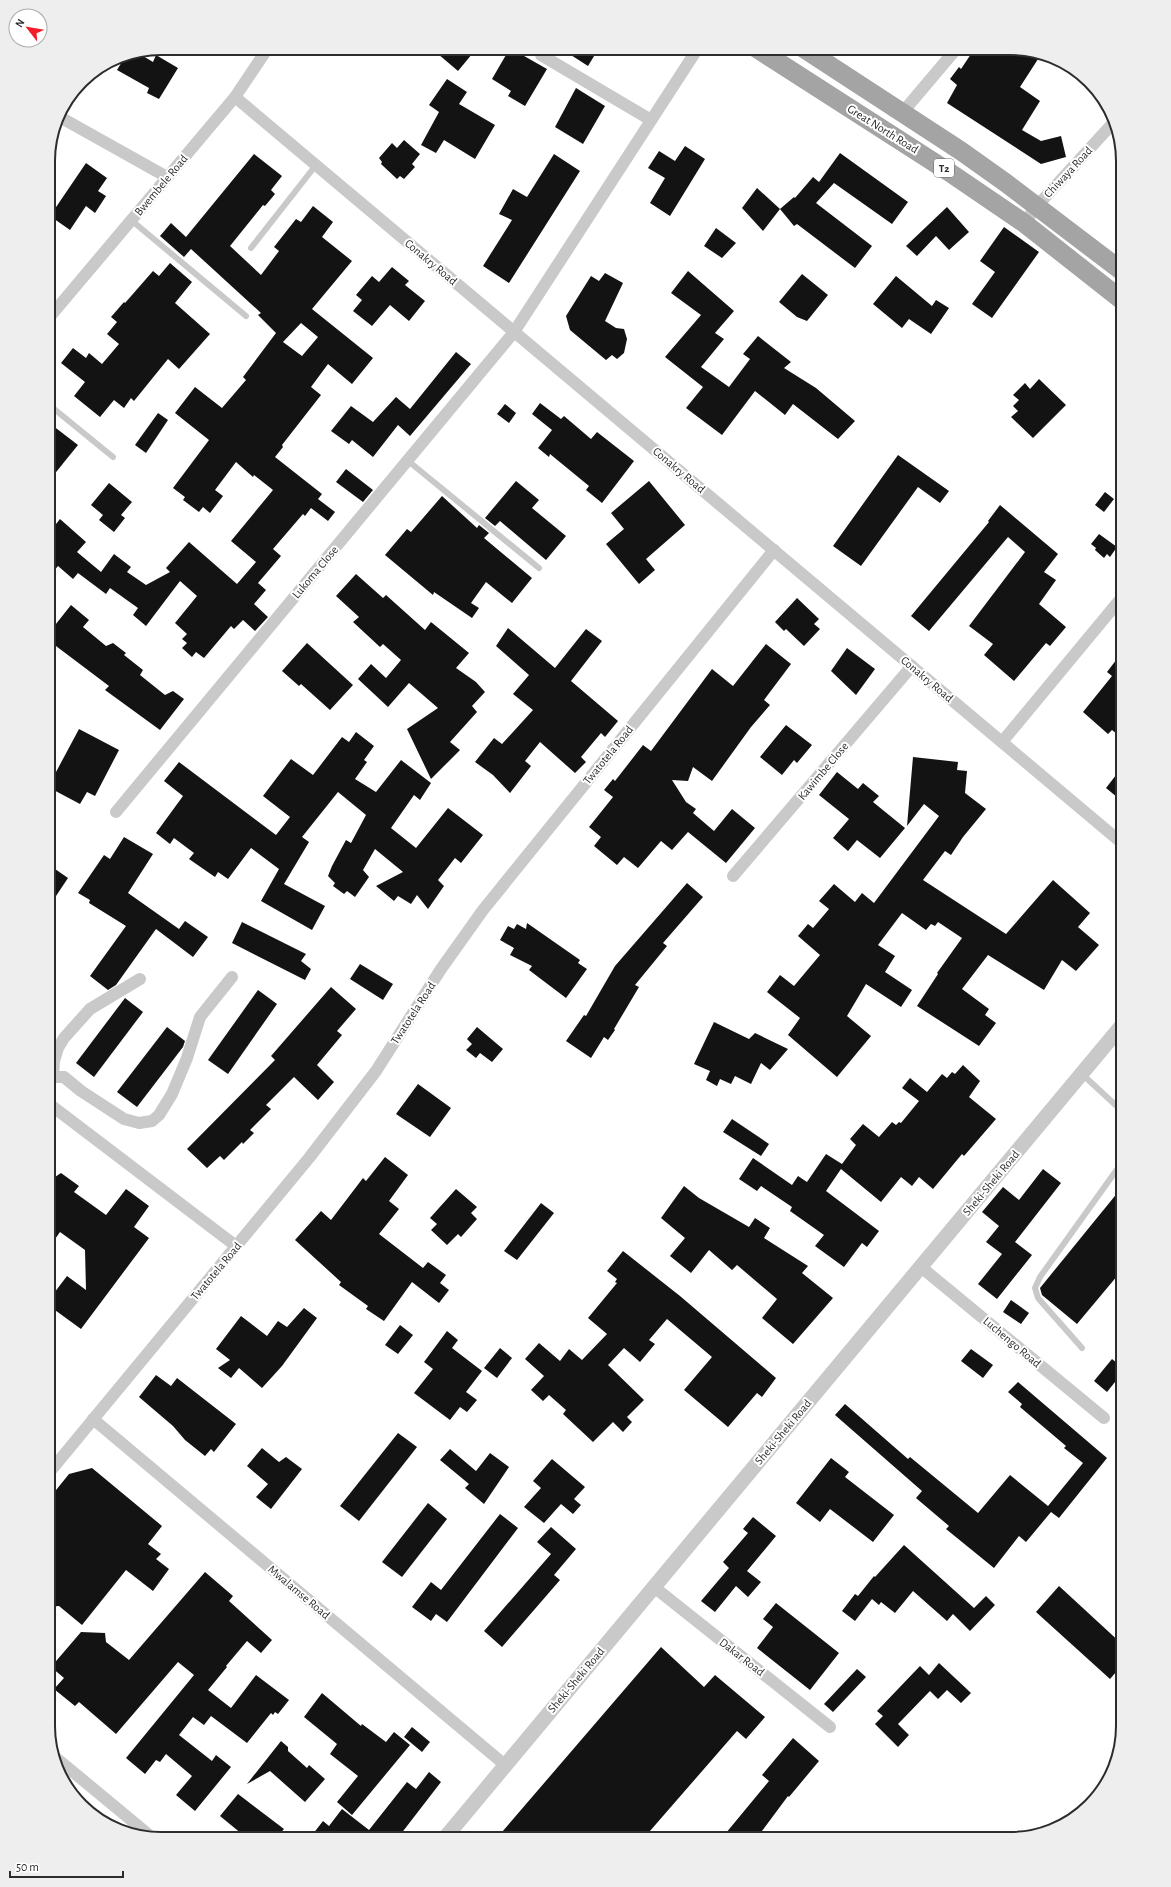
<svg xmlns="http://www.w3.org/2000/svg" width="1171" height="1887" font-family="'Alegreya Sans',sans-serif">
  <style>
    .building { fill: #131313; fill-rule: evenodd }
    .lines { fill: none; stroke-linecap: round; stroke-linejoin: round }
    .service { stroke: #c9c9c9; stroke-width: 6 }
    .minor { stroke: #c9c9c9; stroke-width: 12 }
    .tertiary { stroke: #c9c9c9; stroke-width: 15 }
    .primary { stroke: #a4a4a4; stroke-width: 19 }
    .labels { text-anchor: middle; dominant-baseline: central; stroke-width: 4; stroke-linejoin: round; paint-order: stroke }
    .shield { fill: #fff; stroke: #6b6b6b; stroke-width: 1 }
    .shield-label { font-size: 11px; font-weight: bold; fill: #2c2c2c }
    .street-label { font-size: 12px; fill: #2c2c2c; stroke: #fff }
    .rim { fill: none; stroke: #2c2c2c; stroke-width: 2 }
  </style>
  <rect width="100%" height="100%" fill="#fff"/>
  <g class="building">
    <path d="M431,48H477L458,71Z"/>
    <path d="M510,48L547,69L525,106L508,96L511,91L492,79Z"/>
    <path d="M560,48H599L588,66Z"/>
    <path d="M975,48H1018L1040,56L1020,87L1040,101L1022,130L1041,141L1061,136L1066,157L1041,164L947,103L957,85L950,79L959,67L961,69Z"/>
    <path d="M138,53L153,62L156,55L178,68L159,99L147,93L149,88L117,70L126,55Z"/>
    <path d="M447,79L467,92L459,104L495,125L475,159L444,140L436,153L421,145L439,112L429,105Z"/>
    <path d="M576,88L605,106L583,144L555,127Z"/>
    <path d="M404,140L420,154L412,164L415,167L404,179L400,176L397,179L381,164L382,162L379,158L392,143L397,148Z"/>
    <path d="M685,146L705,159L670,216L650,203L665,178L648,168L659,151L675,161Z"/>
    <path d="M840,153L908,202L892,224L834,183L816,203L872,246L855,268L797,224L794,226L780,209L794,197L795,198L813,177L819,182Z"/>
    <path d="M254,154L282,176L271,190L275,194L265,206L263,205L230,246L261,275L279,251L274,247L296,219L301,222L313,206L333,222L322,237L352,261L312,309L373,358L352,384L328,364L311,387L321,395L282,445L283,447L275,457L322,494L318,499L335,512L328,521L311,508L305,516L303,514L273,549L281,556L258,583L266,590L254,604L268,617L255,631L243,620L234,629L231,626L204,658L196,652L192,657L182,648L187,643L182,639L187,634L175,623L197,596L180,581L146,626L133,615L138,608L110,588L106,594L78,573L73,579L58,566L48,578V534L60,519L86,542L77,552L101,572L114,554L131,567L127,572L146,585L170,572L166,568L189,542L237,584L256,562L231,541L273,490L254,475L253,477L236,462L215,490L223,496L210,513L203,507L199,512L183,500L185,497L173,488L209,440L175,413L195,387L222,408L246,380L243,377L276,333L258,315L261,313L191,249L184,257L160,236L171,223L186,237ZM301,323L318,337L302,356L283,342Z"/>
    <path d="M554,154L580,171L509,283L483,266L512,220L499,214L513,189L527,197Z"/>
    <path d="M86,163L107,178L98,191L106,196L95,213L86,206L70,230L50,216Z"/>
    <path d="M757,188L780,209L763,231L742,208Z"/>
    <path d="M947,207L969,232L949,250L936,236L917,256L906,246Z"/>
    <path d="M1004,227L1039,252L992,318L972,304L995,272L980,261Z"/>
    <path d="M716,228L736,243L722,258L704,246Z"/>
    <path d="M170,263L192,282L175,303L210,334L179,369L168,359L134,401L131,398L124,408L114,400L100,417L74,396L85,382L61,363L73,348L86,358L89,353L102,364L119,344L107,334L117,322L111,317L124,302L125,303L153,271L159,276Z"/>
    <path d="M392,267L409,281L405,285L425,301L409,321L390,305L372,326L353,311L362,300L356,295L372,276L379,282Z"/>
    <path d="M688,271L734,311L715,333L724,339L701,367L729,387L750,359L743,354L758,336L791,362L784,368L816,388L855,421L838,439L793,404L785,415L755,391L722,435L686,408L703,387L665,357L701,315L671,293Z"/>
    <path d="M605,273L623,283L605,321L616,328L624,329L627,339L624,353L617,359L612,355L606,360L570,330L566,316L591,276L599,281Z"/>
    <path d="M802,274L828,295L807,321L797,317L779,302Z"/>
    <path d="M896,276L932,306L936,300L949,308L931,334L909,319L902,328L873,304Z"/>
    <path d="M456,352L471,364L410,436L398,425L373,457L352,440L349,444L331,431L351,406L373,422L396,397L410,409Z"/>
    <path d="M1039,379L1066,405L1033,438L1011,417L1018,411L1013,406L1019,400L1013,395L1025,383L1030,389Z"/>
    <path d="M540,403L561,419L564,416L591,439L597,432L634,461L602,503L586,490L589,486L550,454L549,457L538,448L552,430L532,414Z"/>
    <path d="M505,404L516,413L509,423L497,414Z"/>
    <path d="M158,413L168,420L146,453L135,445Z"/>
    <path d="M48,422L78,445L48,482Z"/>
    <path d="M898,455L949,491L940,503L918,487L861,566L833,546Z"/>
    <path d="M346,469L373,490L363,502L336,482Z"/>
    <path d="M516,481L539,500L532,508L566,536L546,560L500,521L495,526L485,518Z"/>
    <path d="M649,481L685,525L646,559L655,570L639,584L606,544L624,529L611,513Z"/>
    <path d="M109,483L132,502L121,515L125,518L114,532L99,520L103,515L91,505Z"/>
    <path d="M1105,492L1114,499L1104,512L1095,505Z"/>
    <path d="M442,496L477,528L479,525L489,533L484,538L532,578L512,603L486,582L471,603L479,608L472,618L434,592L433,595L385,555L407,529L411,532Z"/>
    <path d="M1000,505L1058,554L1044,572L1056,580L1039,604L1066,627L1050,646L1046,643L1014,681L984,655L993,644L969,626L1025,552L1008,537L929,631L911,616L989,522L988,521Z"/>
    <path d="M1099,534L1117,547L1110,557L1107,554L1104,558L1095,550L1096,548L1091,544Z"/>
    <path d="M356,574L383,598L386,595L425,630L431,622L469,653L456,668L476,682L485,692L472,706L477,712L450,742L460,750L431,779L407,729L438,708L409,683L388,707L358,679L371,664L386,678L401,660L383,644L380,647L353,622L359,617L336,596Z"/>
    <path d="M797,598L819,619L814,624L820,629L804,646L786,629L784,631L775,622Z"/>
    <path d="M71,605L89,620L83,627L106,646L113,643L126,653L124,655L143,670L140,675L165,695L173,691L184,699L160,730L105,690L109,686L48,640V634Z"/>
    <path d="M508,628L555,668L586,629L602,641L571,681L618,721L605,737L601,733L581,757L586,762L575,773L540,742L525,761L531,766L510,793L493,775L475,762L494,738L502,744L533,710L513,694L529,675L496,646Z"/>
    <path d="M307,643L353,685L330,710L301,684L299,686L282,671Z"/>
    <path d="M766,644L791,664L764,700L770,705L751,727L712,781L693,767L688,781L672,780L686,802L696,809L693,813L714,831L732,809L755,828L726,863L688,832L672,850L661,841L638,868L624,857L617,865L594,846L601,837L589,827L613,797L604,790L613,779L615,781L643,745L651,751L712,669L733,686Z"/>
    <path d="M847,648L875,669L856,695L831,671Z"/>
    <path d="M1123,651V739L1112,730L1108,734L1083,712L1112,676L1107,672Z"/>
    <path d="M786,725L812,745L797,763L794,760L782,775L760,757Z"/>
    <path d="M79,729L119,750L95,796L87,792L80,804L48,787Z"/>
    <path d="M356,732L374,746L364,760L367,762L355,779L376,792L401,760L431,783L420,800L414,795L391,828L416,848L448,808L483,835L461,863L455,858L438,880L444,886L428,909L417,895L411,904L398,896L394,901L376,886L403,872L375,849L363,870L369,877L355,897L347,891L344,894L333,886L335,883L328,876L332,866L346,840L351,843L366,815L338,792L302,837L309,842L284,884L325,906L312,930L261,901L279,869L251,848L228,879L218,872L215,877L189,859L194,853L174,838L170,844L156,833L183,796L164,781L179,762L276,835L290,817L263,796L291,759L313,775L342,737L349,742Z"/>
    <path d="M913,757L958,762L957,770L967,771L965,793L986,809L963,837L951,855L945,851L923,880L1006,934L1053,880L1090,913L1078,927L1099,945L1076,971L1062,960L1044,990L988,955L962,989L989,1009L985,1015L996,1023L979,1046L917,1006L938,974L937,973L962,938L938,922L935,926L931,924L926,930L902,913L878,945L895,956L885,972L912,990L901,1007L866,984L847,1016L871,1036L837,1077L788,1035L800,1018L767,992L780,975L794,986L820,955L798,936L808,924L813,928L829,909L819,901L834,884L855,902L862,893L874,903L939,816L924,804L907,826Z"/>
    <path d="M1123,766V802L1106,788Z"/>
    <path d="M837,772L858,789L863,783L879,796L873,802L905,828L880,858L857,840L848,851L833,838L849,819L819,795Z"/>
    <path d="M124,837L153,854L128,893L179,929L185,921L208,937L193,957L156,929L116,985L108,990L90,976L126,926L89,903L90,900L78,893L104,855L110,859Z"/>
    <path d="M55,869L68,878L48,908V879Z"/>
    <path d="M687,883L703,897L663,943L667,946L635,985L639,987L614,1029L615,1030L608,1040L604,1037L591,1058L566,1041L584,1015L586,1016L615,966Z"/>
    <path d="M242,922L306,954L301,961L311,969L305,980L232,943Z"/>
    <path d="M527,923L580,960L578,963L587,969L566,998L529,970L532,966L510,955L514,948L500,940L508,926L514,929L517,924L526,929Z"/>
    <path d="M360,964L393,984L383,1000L350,979Z"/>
    <path d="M331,987L356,1009L337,1031L342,1035L317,1065L334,1082L318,1100L294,1077L266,1105L271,1109L250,1130L254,1133L243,1144L242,1142L224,1160L220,1156L207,1168L187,1149L275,1060L271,1056Z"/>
    <path d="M258,990L277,1004L228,1074L208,1060Z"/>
    <path d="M125,998L143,1012L94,1077L76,1063Z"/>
    <path d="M714,1022L749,1039L755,1033L788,1049L770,1070L761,1063L751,1084L735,1076L731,1084L720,1079L717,1086L706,1080L710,1071L694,1064Z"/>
    <path d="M167,1027L185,1041L183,1047L137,1107L117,1092Z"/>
    <path d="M477,1027L503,1049L492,1062L480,1053L476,1058L466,1050L472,1044L467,1039Z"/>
    <path d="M963,1065L980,1081L969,1097L996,1119L964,1156L962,1154L933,1189L919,1177L912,1186L901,1177L881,1202L841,1169L826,1191L879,1231L867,1247L862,1243L844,1267L815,1246L824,1235L790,1211L792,1207L761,1186L757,1191L739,1179L753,1158L792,1185L798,1176L807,1182L826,1154L842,1164L856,1145L850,1139L863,1124L879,1137L892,1122L896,1125L899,1122L901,1123L919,1101L902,1088L910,1078L927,1092L942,1074L947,1078L952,1072L955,1074Z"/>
    <path d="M418,1084L451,1108L430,1137L396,1114Z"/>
    <path d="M732,1119L769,1144L761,1156L723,1132Z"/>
    <path d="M385,1157L408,1175L389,1201L399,1209L379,1234L423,1268L428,1262L446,1275L440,1283L449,1290L439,1303L412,1282L384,1321L366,1309L368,1306L339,1285L341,1282L295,1240L321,1211L331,1220L363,1178L366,1181Z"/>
    <path d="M1043,1169L1061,1183L1015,1242L1032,1255L997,1299L978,1284L1002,1254L986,1242L999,1226L982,1212L1003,1187L1019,1200Z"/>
    <path d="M61,1173L79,1186L74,1192L106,1215L126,1189L149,1206L134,1227L149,1238L81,1329L48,1305V1301L67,1276L86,1290L85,1250L60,1232L48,1249V1187L55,1177Z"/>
    <path d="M684,1186L699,1198L749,1227L755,1218L770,1228L764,1238L808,1266L802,1273L833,1298L793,1344L762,1318L777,1299L737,1265L732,1270L709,1250L691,1273L670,1256L685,1238L661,1218Z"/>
    <path d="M1123,1186V1269L1077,1324L1042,1295L1040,1288Z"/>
    <path d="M456,1189L477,1207L471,1213L477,1219L461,1237L458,1234L447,1245L431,1230L437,1224L430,1218Z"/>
    <path d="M541,1203L554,1213L517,1260L504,1251Z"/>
    <path d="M623,1251L680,1296L776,1378L762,1397L757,1393L728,1427L684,1390L712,1357L667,1319L649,1340L655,1344L640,1362L624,1348L608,1365L644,1400L627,1417L632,1422L623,1432L613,1422L593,1442L563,1414L566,1410L549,1395L543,1401L531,1390L544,1376L525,1359L539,1343L560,1361L569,1349L582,1360L607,1334L588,1318L617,1283L615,1282L617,1279L607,1271Z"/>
    <path d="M1011,1300L1029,1313L1021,1324L1003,1312Z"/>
    <path d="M304,1308L317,1318L282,1366L262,1388L239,1368L231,1378L218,1368L230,1360L216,1349L241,1316L267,1336L278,1321L287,1327Z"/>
    <path d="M400,1325L413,1335L398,1354L385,1345Z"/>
    <path d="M447,1331L458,1340L452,1348L482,1371L466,1392L477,1400L467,1412L460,1407L450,1420L414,1393L433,1369L424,1362Z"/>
    <path d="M500,1348L512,1358L497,1378L484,1368Z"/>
    <path d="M971,1349L993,1365L983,1378L961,1361Z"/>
    <path d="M1112,1359L1123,1368V1372L1107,1392L1094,1381Z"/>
    <path d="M156,1375L171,1386L177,1378L236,1424L214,1452L211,1449L205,1456L185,1440L173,1426L139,1397Z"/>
    <path d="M1018,1382L1107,1458L1059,1518L1051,1512L1026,1542L1019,1536L994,1568L946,1529L949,1526L916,1498L922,1491L835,1415L845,1404L908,1459L910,1457L978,1513L1010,1475L1048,1506L1083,1463L1064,1448L1066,1446L1020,1407L1022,1404L1008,1392Z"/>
    <path d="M398,1433L417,1447L359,1521L340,1506Z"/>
    <path d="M262,1448L279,1462L286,1457L302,1469L271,1509L256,1497L268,1484L247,1466Z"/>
    <path d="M450,1449L476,1471L490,1453L509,1467L484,1504L465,1488L469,1484L440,1460Z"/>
    <path d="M831,1458L849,1472L845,1477L894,1515L873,1542L830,1509L820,1522L796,1503Z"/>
    <path d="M552,1459L585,1487L574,1499L581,1505L573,1514L561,1504L544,1523L524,1507L541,1488L533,1481Z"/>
    <path d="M92,1468L162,1526L148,1544L161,1554L156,1559L169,1569L153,1591L126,1570L82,1625L59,1606L48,1607V1582L53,1576L48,1572V1500L69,1474Z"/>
    <path d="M428,1503L447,1519L402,1577L382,1562Z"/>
    <path d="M500,1514L518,1528L447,1622L436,1614L431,1621L412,1607L431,1582L441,1590Z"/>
    <path d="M753,1517L776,1536L747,1571L761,1582L748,1597L736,1586L715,1612L701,1601L729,1568L723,1562L748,1533L743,1529Z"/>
    <path d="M551,1527L576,1549L554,1575L560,1580L502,1647L484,1631L551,1554L537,1542Z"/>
    <path d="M904,1545L974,1608L986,1596L995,1605L970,1631L953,1614L947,1621L913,1591L895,1613L881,1602L879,1605L872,1599L855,1621L842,1611L855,1594L858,1596L874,1576L875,1577Z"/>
    <path d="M205,1572L233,1596L229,1601L272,1640L261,1653L247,1641L226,1666L227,1667L208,1690L231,1708L256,1675L289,1700L278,1714L275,1712L273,1715L271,1713L247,1743L211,1716L204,1725L193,1717L179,1735L212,1761L216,1755L231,1767L195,1811L176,1795L192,1776L166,1754L160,1762L156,1760L145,1774L126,1758L194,1675L178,1662L116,1734L79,1702L75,1706L54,1689L64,1678L51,1667L81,1632L105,1633L106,1642L129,1660Z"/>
    <path d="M1059,1586L1123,1645V1664L1110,1679L1036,1612Z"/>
    <path d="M776,1603L839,1653L810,1690L757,1648L773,1627L763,1619Z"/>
    <path d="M661,1647L704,1687L715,1675L765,1717L746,1739L737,1731L643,1839H496Z"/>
    <path d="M939,1663L971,1693L961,1703L947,1690L938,1699L930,1691L898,1724L909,1735L898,1747L875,1724L883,1716L877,1711L920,1666L929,1675Z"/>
    <path d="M857,1669L866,1677L833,1712L824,1704Z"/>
    <path d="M322,1693L361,1726L362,1724L386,1742L394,1732L410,1745L352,1815L337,1802L358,1776L330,1754L337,1744L304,1717Z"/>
    <path d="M412,1727L430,1742L422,1752L404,1737Z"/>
    <path d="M793,1738L819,1761L789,1797L788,1796L756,1839H721L769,1781L762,1775Z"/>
    <path d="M281,1741L288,1747V1751L307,1768L309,1765L325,1779L305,1802L270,1771L247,1784Z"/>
    <path d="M429,1772L441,1782L397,1839H309L323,1821L329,1826L342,1809L369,1830L407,1782L416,1789Z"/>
    <path d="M238,1794L284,1829L276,1839H248L220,1816Z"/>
  </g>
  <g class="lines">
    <g class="service">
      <path d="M131,220L246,316"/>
      <path d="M251,248L316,165"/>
      <path d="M48,404L113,457"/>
      <path d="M407,460L539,568"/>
      <path d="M1082,1074L1123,1112"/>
      <path d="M1082,1348L1038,1298L1035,1288L1040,1277L1123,1161"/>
    </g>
    <g class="minor">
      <path d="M541,55L651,120"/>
      <path d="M235,97L1123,844"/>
      <path d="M902,113L957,48"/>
      <path d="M58,116L167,177"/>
      <path d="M1024,223L1037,206L1114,122"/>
      <path d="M48,319L235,97L268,48"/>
      <path d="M1002,742L1123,596"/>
      <path d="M116,812L514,332L698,48"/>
      <path d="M733,876L912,666"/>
      <path d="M53,1077L54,1061L58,1048L64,1038L90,1009L140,979"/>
      <path d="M48,1085L53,1077H64L81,1091L124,1119L139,1123L152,1121L159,1115L172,1094L187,1058L200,1017L232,977"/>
      <path d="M48,1103L236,1246"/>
      <path d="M921,1267L1104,1418"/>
      <path d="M93,1419L505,1765"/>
      <path d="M48,1474L309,1158L376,1071L441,969L483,910L774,550"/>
      <path d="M654,1587L830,1727"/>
      <path d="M55,1757L154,1839"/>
    </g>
    <path class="tertiary" d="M444,1839L1123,1024"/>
    <g class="primary">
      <path d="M756,48L949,172L1024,223L1123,301"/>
      <path d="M803,48L961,151L1006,183L1123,272"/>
    </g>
  </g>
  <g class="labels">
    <rect class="shield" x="934" y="159" width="20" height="18" rx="3"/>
    <g class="shield-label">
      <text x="944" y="168">T2</text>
    </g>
    <g class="street-label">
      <text transform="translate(883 129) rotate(32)">Great North Road</text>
      <text transform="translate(1068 172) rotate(-47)">Chiwaya Road</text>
      <text transform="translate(161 185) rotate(-50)">Bwembele Road</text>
      <text transform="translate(431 262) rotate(40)">Conakry Road</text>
      <text transform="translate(679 470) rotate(40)">Conakry Road</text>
      <text transform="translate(315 572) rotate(-50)">Lukoma Close</text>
      <text transform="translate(927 679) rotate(40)">Conakry Road</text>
      <text transform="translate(608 755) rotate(-51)">Twatotela Road</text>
      <text transform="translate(823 771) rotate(-50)">Kawimbe Close</text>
      <text transform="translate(413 1013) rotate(-57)">Twatotela Road</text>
      <text transform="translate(991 1183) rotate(-50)">Sheki-Sheki Road</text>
      <text transform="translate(216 1271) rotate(-50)">Twatotela Road</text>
      <text transform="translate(1012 1342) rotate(40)">Luchengo Road</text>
      <text transform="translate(783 1432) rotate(-50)">Sheki-Sheki Road</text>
      <text transform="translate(299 1592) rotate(40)">Mwalamse Road</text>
      <text transform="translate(742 1657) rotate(38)">Dakar Road</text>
      <text transform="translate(576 1680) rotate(-50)">Sheki-Sheki Road</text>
    </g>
  </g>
  <path d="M0 0H1171V1887H0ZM161 55H1010A106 106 0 0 1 1116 161V1726A106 106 0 0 1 1010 1832H161A106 106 0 0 1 55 1726V161A106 106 0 0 1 161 55Z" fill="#eee" fill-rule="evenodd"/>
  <path class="rim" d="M161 55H1010A106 106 0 0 1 1116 161V1726A106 106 0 0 1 1010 1832H161A106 106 0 0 1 55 1726V161A106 106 0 0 1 161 55Z"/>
  <g transform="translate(28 28) rotate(301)"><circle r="19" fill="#ffffff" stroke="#ababab"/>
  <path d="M0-3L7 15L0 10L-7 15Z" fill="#f31d29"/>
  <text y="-6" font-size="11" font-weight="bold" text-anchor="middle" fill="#2c2c2c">N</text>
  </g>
  <path d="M10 1871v6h113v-6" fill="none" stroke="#2c2c2c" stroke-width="2"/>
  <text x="16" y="1871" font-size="12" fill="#2c2c2c" stroke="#ffffff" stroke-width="3" paint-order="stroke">50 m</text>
</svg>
